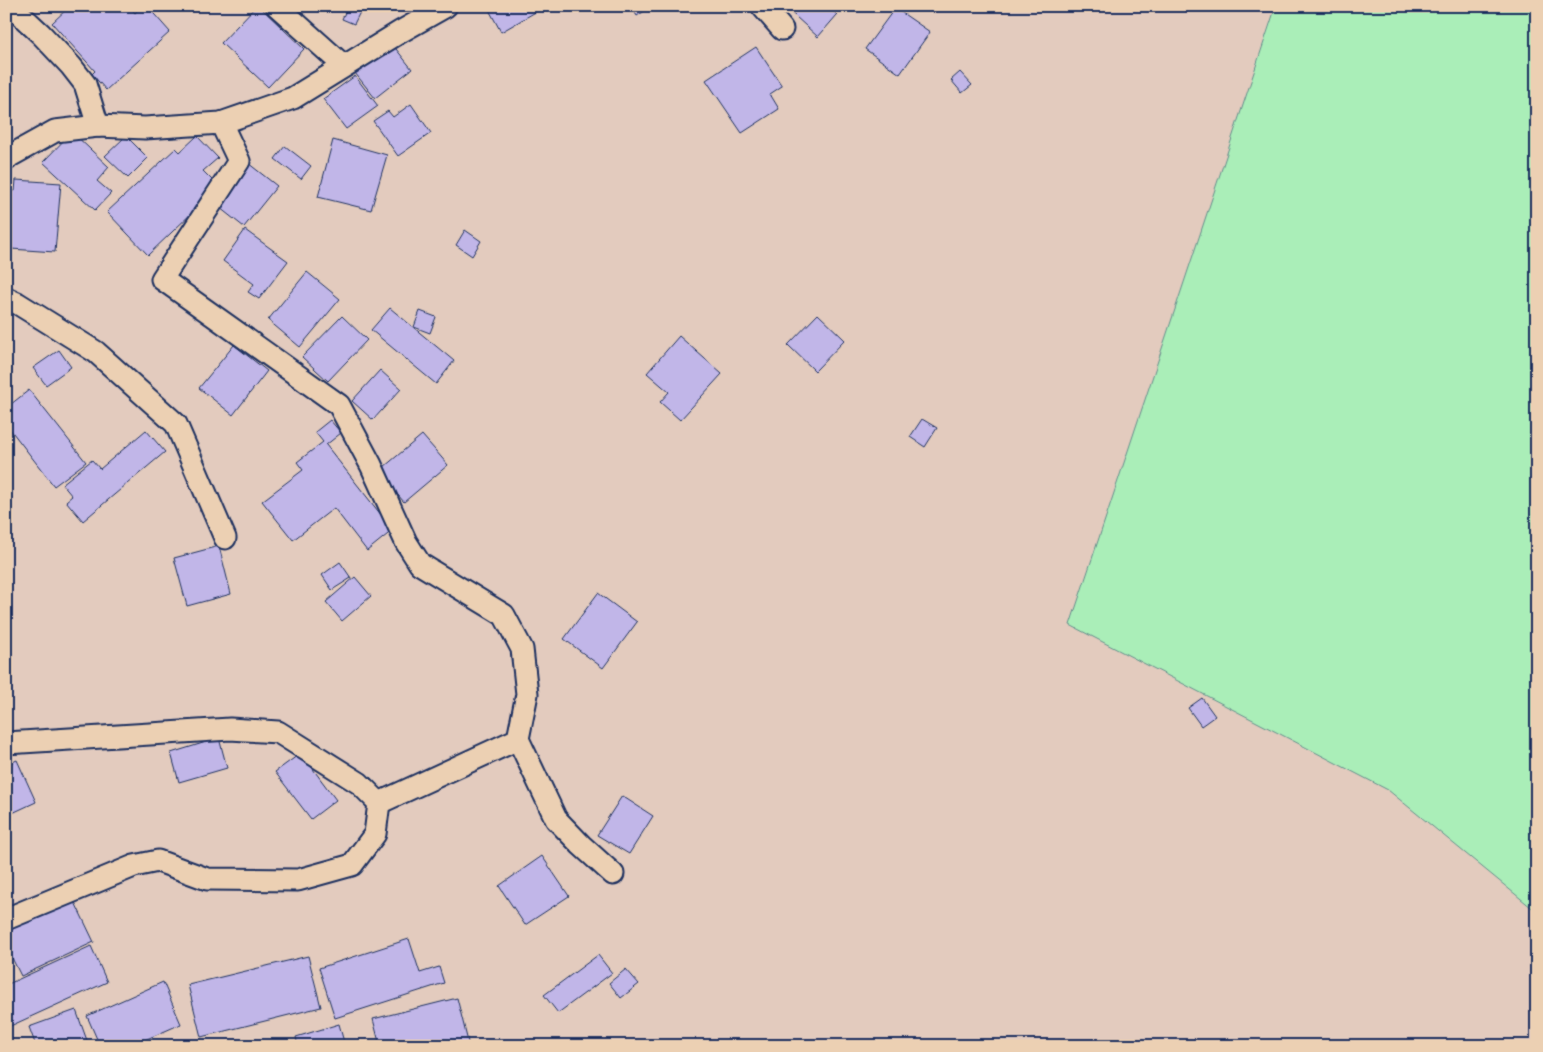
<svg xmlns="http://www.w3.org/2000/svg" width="1543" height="1052" font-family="Mali,sans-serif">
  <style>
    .green { fill: #aaeeb8; stroke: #628e8b }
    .building { fill: #c1b6e8; stroke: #1b2f5e }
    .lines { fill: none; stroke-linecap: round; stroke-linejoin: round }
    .street-casing { stroke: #1b2f5e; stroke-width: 25 }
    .street { stroke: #ecd0b3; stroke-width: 21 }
  </style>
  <rect width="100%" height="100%" fill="#e3cbbe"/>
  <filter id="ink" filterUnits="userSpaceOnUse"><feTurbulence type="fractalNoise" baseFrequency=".02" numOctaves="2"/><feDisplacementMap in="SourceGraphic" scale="10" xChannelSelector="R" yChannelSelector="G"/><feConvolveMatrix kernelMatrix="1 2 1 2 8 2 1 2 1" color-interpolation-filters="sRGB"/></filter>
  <g filter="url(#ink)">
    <path class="green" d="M1276,6H1537V912L1388,790L1070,625Z"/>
    <g class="building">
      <path d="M70,6H129L135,13L142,6H147L170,32L106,90L92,74L95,71L52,23Z"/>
      <path d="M256,6H259L304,49L268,87L221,43Z"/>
      <path d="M348,6H357L362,8L354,24L342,19Z"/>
      <path d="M487,6H537L539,10L501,32Z"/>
      <path d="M631,6H652L637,16Z"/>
      <path d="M784,6H828L837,15L818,37Z"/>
      <path d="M895,8L930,32L900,74L865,49Z"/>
      <path d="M392,44L412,69L375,98L355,73Z"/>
      <path d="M756,47L782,86L770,94L779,109L742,133L706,80Z"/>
      <path d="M960,72L972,85L962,93L951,80Z"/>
      <path d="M355,76L378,106L346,129L323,99Z"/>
      <path d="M411,104L431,133L398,156L373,121L388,111L393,117Z"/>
      <path d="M72,132L109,167L97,181L111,193L95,210L43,162Z"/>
      <path d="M126,136L148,158L128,178L105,156Z"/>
      <path d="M197,136L218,158L203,171L219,187L148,255L107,212L176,148L180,152Z"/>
      <path d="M333,140L387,155L371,210L318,197Z"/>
      <path d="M285,146L311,166L301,179L275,159Z"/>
      <path d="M248,163L277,186L244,227L215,204Z"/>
      <path d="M16,180L61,183L55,252L11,249L10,264H6V190L15,191Z"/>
      <path d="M245,230L288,261L259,299L248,292L254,284L223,261Z"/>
      <path d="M465,230L481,241L472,256L456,245Z"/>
      <path d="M307,272L340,299L300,347L268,320Z"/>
      <path d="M390,308L454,361L436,384L371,330Z"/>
      <path d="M420,311L436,317L430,333L414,327Z"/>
      <path d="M818,314L845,340L815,371L788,345Z"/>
      <path d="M342,316L367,340L328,381L302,357Z"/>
      <path d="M679,336L722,374L680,420L660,402L669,392L647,373Z"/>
      <path d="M234,345L267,371L233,415L199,388Z"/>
      <path d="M59,350L71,367L46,385L33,368Z"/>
      <path d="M380,370L401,389L373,420L352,401Z"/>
      <path d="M29,390L86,462L54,486L6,424V408Z"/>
      <path d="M922,419L937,428L925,447L910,437Z"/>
      <path d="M330,420L341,433L326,445L393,530L367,551L334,508L293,540L262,501L303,470L297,462L323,442L315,432Z"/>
      <path d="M146,430L165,452L83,521L66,501L72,496L62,484L92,460L100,469Z"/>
      <path d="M422,435L448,465L404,502L378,472Z"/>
      <path d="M219,546L231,594L187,606L174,558Z"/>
      <path d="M340,562L351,578L332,590L322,575Z"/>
      <path d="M355,577L371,596L342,621L326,602Z"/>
      <path d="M598,593L637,622L603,668L564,639Z"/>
      <path d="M1202,698L1215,716L1201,726L1188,708Z"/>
      <path d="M219,738L227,768L179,782L171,753Z"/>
      <path d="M301,753L336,800L311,819L275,772Z"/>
      <path d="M17,760L36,802L6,816V765Z"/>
      <path d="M622,796L653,816L629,854L597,835Z"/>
      <path d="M542,856L569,896L525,925L499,886Z"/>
      <path d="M72,896L94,942L21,976L6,946V927Z"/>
      <path d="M409,939L420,973L439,967L444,983L335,1018L319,968Z"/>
      <path d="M91,946L107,982L6,1028V985Z"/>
      <path d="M598,955L612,973L558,1013L544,995Z"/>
      <path d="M308,956L321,1007L201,1037L188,985Z"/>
      <path d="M626,969L639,984L621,998L609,983Z"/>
      <path d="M163,982L181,1024L131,1046H100L87,1016Z"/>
      <path d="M457,998L469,1046H380L373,1019Z"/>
      <path d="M76,1010L89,1046H36L29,1027Z"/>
      <path d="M339,1024L345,1046H298L296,1037Z"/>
    </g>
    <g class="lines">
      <g class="street-casing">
        <g id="street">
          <path d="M11,6L41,34L71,66L85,84L98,126"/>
          <path d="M277,6L344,66"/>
          <path d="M762,6L782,29"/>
          <path d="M221,123L239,161L162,279L339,405L371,465L406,542L420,564L504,615L522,649L527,694L518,739L556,819L581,845L613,874"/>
          <path d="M6,160L10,156L55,131L98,126L145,128L221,123L293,98L400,32L446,6"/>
          <path d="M6,298L17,303L96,352L176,424L225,538"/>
          <path d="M6,743L230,729L278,732L359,783L379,803L375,834L352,865L298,880L207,879L158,861L134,866L6,919"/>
          <path d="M379,803L518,739"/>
        </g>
      </g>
      <use href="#street" class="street"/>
    </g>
  </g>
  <rect width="1543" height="1052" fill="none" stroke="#ecd0b3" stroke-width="25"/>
  <rect x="12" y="12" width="1518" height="1027" fill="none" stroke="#1b2f5e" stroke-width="2" filter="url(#ink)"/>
</svg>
